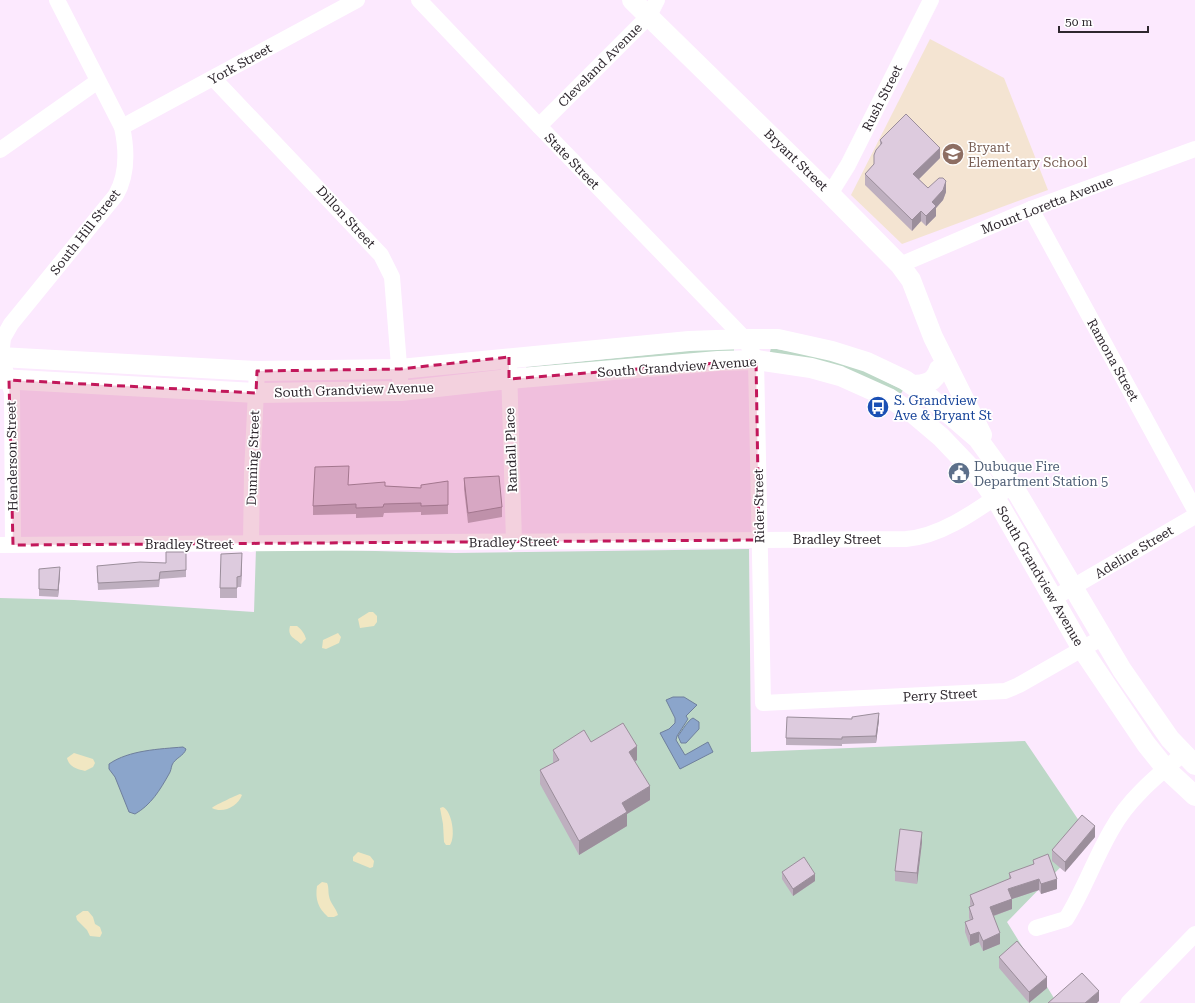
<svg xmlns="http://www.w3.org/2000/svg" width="1195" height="1003" font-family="'Roboto Serif',serif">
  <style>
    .education { fill: #f4e4d2 }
    .green { fill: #bdd8c7 }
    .sand { fill: #f1e7c2 }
    .water { fill: #8ba5cb; stroke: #6f7f9c }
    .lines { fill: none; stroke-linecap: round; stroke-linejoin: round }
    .minor { stroke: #fff; stroke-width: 16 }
    .major { stroke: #fff; stroke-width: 20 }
    .wall { fill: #beafbf }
    .shaded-wall { fill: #9b8e9b }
    .building { fill: #ddcbde; stroke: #9b8e9b }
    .marked { fill: #c2185b; fill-opacity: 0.2; stroke: #c2185b; stroke-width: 3; stroke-dasharray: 8 5; stroke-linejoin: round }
    .labels { text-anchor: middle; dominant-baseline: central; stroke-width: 3.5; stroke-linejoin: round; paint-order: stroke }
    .street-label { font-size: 13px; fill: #2e272e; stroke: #fff }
    .education-label { font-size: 13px; fill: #785e54; stroke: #fff; text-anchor: start }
    .transit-label { font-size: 13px; fill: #164399; stroke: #fff; text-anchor: start }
    .service-label { font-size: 13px; fill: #4e5e75; stroke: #fff; text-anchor: start }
  </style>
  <rect width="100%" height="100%" fill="#fce9fe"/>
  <path class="education" d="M930,39L1004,78L1048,190L902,244L851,195Z"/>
  <g class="green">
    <path d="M734,346V352L527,369L526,367Z"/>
    <path d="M771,348L845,361L903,390L899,397L770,352Z"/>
    <path d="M256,548L455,553L749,549L751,752L1025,741L1090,837L1007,922L1057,1003H0V598L74,600L254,612Z"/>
  </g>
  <g class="sand">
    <path d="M369,612H373L377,616V622L374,626L360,628L358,619Z"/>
    <path d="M290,626H297C301,629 305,634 306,639L301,644C295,638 287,637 290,626Z"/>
    <path d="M338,633L341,637L339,643L326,649L322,648L323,640Z"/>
    <path d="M74,753L93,759L95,763L93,767L85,771C77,769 69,767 67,758Z"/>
    <path d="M240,794L242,795C238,806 223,814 212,808C213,806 237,795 240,794Z"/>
    <path d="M443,807C452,811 456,837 450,845H446L444,842L443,824L440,808Z"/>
    <path d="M358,852L370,856L374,861L373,867L370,868L353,861V857Z"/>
    <path d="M322,882L327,883C329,887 328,891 329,896C330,903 336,908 338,915L334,917H328C318,908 315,899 317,886Z"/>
    <path d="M83,911H88L93,917L95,924L100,927L102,933L100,937L90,936L87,930L77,920L76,916Z"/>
  </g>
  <g class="water">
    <path d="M673,697H684L697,705L686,716L688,719L677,736L676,740L685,755L708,742L713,752L680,769L660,733L669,729L675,723V718L666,700Z"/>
    <path d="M693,718L699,722V729L686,743H681L678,736C682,731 688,720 693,718Z"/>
    <path d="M183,747L186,749C184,756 175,758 172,765C171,768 171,771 169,774C160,790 151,805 135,814L129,812L115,777L109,769V764C129,750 160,749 183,747Z"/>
  </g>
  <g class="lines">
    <g class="minor">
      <path d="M419,0L539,126L745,339L756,360L763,703L1005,691L1019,685L1103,637"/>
      <path d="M214,79L381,255L392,277L401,391"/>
      <path d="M539,126L649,16L657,0"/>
      <path d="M122,127L357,0"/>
      <path d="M0,150L98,81"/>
      <path d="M830,194L848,165L931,0"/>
      <path d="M1031,209L1195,510"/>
      <path d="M900,265L1031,209L1195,149"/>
      <path d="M509,367L514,542"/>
      <path d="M251,544L252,473L257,371"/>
      <path d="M0,545L906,539C944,536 981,507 1012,486"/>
      <path d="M13,545L12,392L1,357L3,338L11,324L116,195C128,174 127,150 122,127L57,0"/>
      <path d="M1054,598L1195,516"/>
      <path d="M1036,928L1066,919C1084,890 1095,858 1112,829C1129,798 1158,775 1184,753"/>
      <path d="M1128,1003L1195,934"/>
    </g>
    <g class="major">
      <path d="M632,0L830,194L900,265L911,280L933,337L982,435"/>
      <path d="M0,357L257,371L400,369L689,341L745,339H778L832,351L867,362L905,380L928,396L978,439L1018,494L1122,670L1170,739L1195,765"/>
      <path d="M0,379L256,393L401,391L509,379L718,361L756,360L811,368L840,376L889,398L915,415L941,437L983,481L1000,506L1082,649L1146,744L1166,769L1195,796"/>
      <path d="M912,385C926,385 935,382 939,369"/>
    </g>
  </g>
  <g class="wall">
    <path d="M880,140L940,158L919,179L928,188L946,192L943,200L936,208V216L926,226L921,221L912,231L865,185V174L874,165V155L880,146Z"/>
    <path d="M464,478L502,507V517L468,523L464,489Z"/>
    <path d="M448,481V514L421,515V512L384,513L383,517L356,518V514L313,515V506L348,485L385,486L421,488Z"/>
    <path d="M166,552L186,570V577L160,579L159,587L98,590L97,566L166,563Z"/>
    <path d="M242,564L241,587H237V598H220V588Z"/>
    <path d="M39,569L60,574L58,597L39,596Z"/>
    <path d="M879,720L876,743L842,744V746L786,745V738Z"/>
    <path d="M591,742L637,760L635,762L650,800L627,814V826L579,855L540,784V770L553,763V750Z"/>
    <path d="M1095,837L1065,872L1052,861V850Z"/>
    <path d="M922,842L917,884L895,881V871Z"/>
    <path d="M1033,860L1057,889L1041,894L1039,890L1012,899V909L994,916L1000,944L983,951L979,942L970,946L965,932V922L970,920L969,918V907H971L970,905V895L1009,879V873L1033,865Z"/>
    <path d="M782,872L815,881L793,896L782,879Z"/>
    <path d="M999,957L1047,988L1029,1003L999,968Z"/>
  </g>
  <g class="shaded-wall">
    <path d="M940,148V158L913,185V174Z"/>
    <path d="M946,181V192L943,200L936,208V216L926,226V216L932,202Z"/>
    <path d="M921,211V221L912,231V220Z"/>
    <path d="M242,553V564L241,587V576Z"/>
    <path d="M60,567V574L58,597V590Z"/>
    <path d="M879,713V720L876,743V736Z"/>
    <path d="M637,746V760L629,765V752Z"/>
    <path d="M650,786V800L627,814V826L579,855V841L622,803Z"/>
    <path d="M1095,826V837L1065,872V862Z"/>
    <path d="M922,832V842L917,884V873Z"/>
    <path d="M815,874V881L793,896V889Z"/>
    <path d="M1039,879V890L1012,899V909L990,917V907L1008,889Z"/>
    <path d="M1057,879V889L1041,894V884Z"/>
    <path d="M979,932V942L970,946V935Z"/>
    <path d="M1000,933V944L983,951V941Z"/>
    <path d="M1047,977V988L1029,1003V992Z"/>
    <path d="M1099,991V1001L1097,1003H1085Z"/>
  </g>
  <g class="building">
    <path d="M906,114L940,148L913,174L928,188L939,178H943L946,181L943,190L932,202L936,206L926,216L921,211L912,220L865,174L874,164V155L876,150L882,143L880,140Z"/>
    <path d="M349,466L348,485L385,482V486L421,488V485L448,481V505L421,506V503L384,504L383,507L356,508V504L313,506L315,467Z"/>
    <path d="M499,476L502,507L468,513L464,478Z"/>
    <path d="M166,552H186V570L160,572L159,580L98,583L97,566L140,562L166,563Z"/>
    <path d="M242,553L241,576L237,577V588H220L221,554Z"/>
    <path d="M60,567L58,590L39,589V569Z"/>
    <path d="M879,713L876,736L842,737V739L786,738L787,717L852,719V717Z"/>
    <path d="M623,723L637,746L629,752L650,786L622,803L627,812L579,841L540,770L559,760L553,750L584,730L591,742Z"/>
    <path d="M1082,815L1095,826L1065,862L1052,850Z"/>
    <path d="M900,829L922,832L917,873L895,871Z"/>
    <path d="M1048,854L1057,879L1041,884L1039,879L1008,889L1012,899L990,907L1000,933L983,941L979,932L970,935L965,922L973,919L969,907L974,905L970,895L1011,878L1009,873L1034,864L1033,860Z"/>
    <path d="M804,857L815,874L793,889L782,872Z"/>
    <path d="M1017,941L1047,977L1029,992L999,957Z"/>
    <path d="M1082,973L1099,991L1085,1003H1048Z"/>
  </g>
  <path class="marked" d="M509,357V379L756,360L759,540L13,545L9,380L256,393L257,371L400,369Z"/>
  <defs>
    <g id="school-disc" transform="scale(1.15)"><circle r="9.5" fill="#8d6e63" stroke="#fff"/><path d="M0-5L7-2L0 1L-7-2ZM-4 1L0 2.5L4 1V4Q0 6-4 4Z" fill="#fff"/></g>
    <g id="bus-disc" transform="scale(1.15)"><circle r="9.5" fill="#1a4fb4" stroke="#fff"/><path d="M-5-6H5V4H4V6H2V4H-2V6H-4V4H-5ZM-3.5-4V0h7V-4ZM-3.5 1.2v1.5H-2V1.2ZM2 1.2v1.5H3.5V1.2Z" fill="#fff"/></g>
    <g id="civic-disc" transform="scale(1.15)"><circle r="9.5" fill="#5c6f8a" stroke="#fff"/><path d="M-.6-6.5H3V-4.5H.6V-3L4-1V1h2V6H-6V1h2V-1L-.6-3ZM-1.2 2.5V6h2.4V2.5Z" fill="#fff"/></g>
  </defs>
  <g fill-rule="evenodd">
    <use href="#school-disc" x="953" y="154"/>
    <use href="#bus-disc" x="878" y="407"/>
    <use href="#civic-disc" x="959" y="473"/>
  </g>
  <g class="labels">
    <g class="street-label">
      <text transform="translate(240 64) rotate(-29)">York Street</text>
      <text transform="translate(600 65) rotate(-45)">Cleveland Avenue</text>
      <text transform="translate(882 98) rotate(-63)">Rush Street</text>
      <text transform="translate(796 160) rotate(44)">Bryant Street</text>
      <text transform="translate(572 161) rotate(46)">State Street</text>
      <text transform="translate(1047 205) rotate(-21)">Mount Loretta Avenue</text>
      <text transform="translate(346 217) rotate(47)">Dillon Street</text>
      <text transform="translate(85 232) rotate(-52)">South Hill Street</text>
      <text transform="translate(1113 360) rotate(61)">Ramona Street</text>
      <text transform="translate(677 367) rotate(-4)">South Grandview Avenue</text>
      <text transform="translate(354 390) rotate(-2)">South Grandview Avenue</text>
      <text transform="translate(511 450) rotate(-92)">Randall Place</text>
      <text transform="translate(12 456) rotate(-91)">Henderson Street</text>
      <text transform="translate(253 458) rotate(-88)">Dunning Street</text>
      <text transform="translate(759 506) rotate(-91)">Rider Street</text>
      <text x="837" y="539">Bradley Street</text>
      <text transform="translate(513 542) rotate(-1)">Bradley Street</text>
      <text x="189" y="544">Bradley Street</text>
      <text transform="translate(1134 552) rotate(-31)">Adeline Street</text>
      <text transform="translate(1040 576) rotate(60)">South Grandview Avenue</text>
      <text transform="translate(940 695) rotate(-3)">Perry Street</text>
    </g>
    <g class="education-label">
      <text x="968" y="147">Bryant<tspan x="968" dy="15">Elementary School</tspan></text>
    </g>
    <g class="transit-label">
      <text x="894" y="400">S. Grandview<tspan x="894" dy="15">Ave &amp; Bryant St</tspan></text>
    </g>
    <g class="service-label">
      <text x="974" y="466">Dubuque Fire<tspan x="974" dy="15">Department Station 5</tspan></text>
    </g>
  </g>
  <path d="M1059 26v6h89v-6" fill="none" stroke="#2e272e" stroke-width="2"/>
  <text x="1065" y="26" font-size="12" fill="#2e272e" stroke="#ffffff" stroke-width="3" paint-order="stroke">50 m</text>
</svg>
